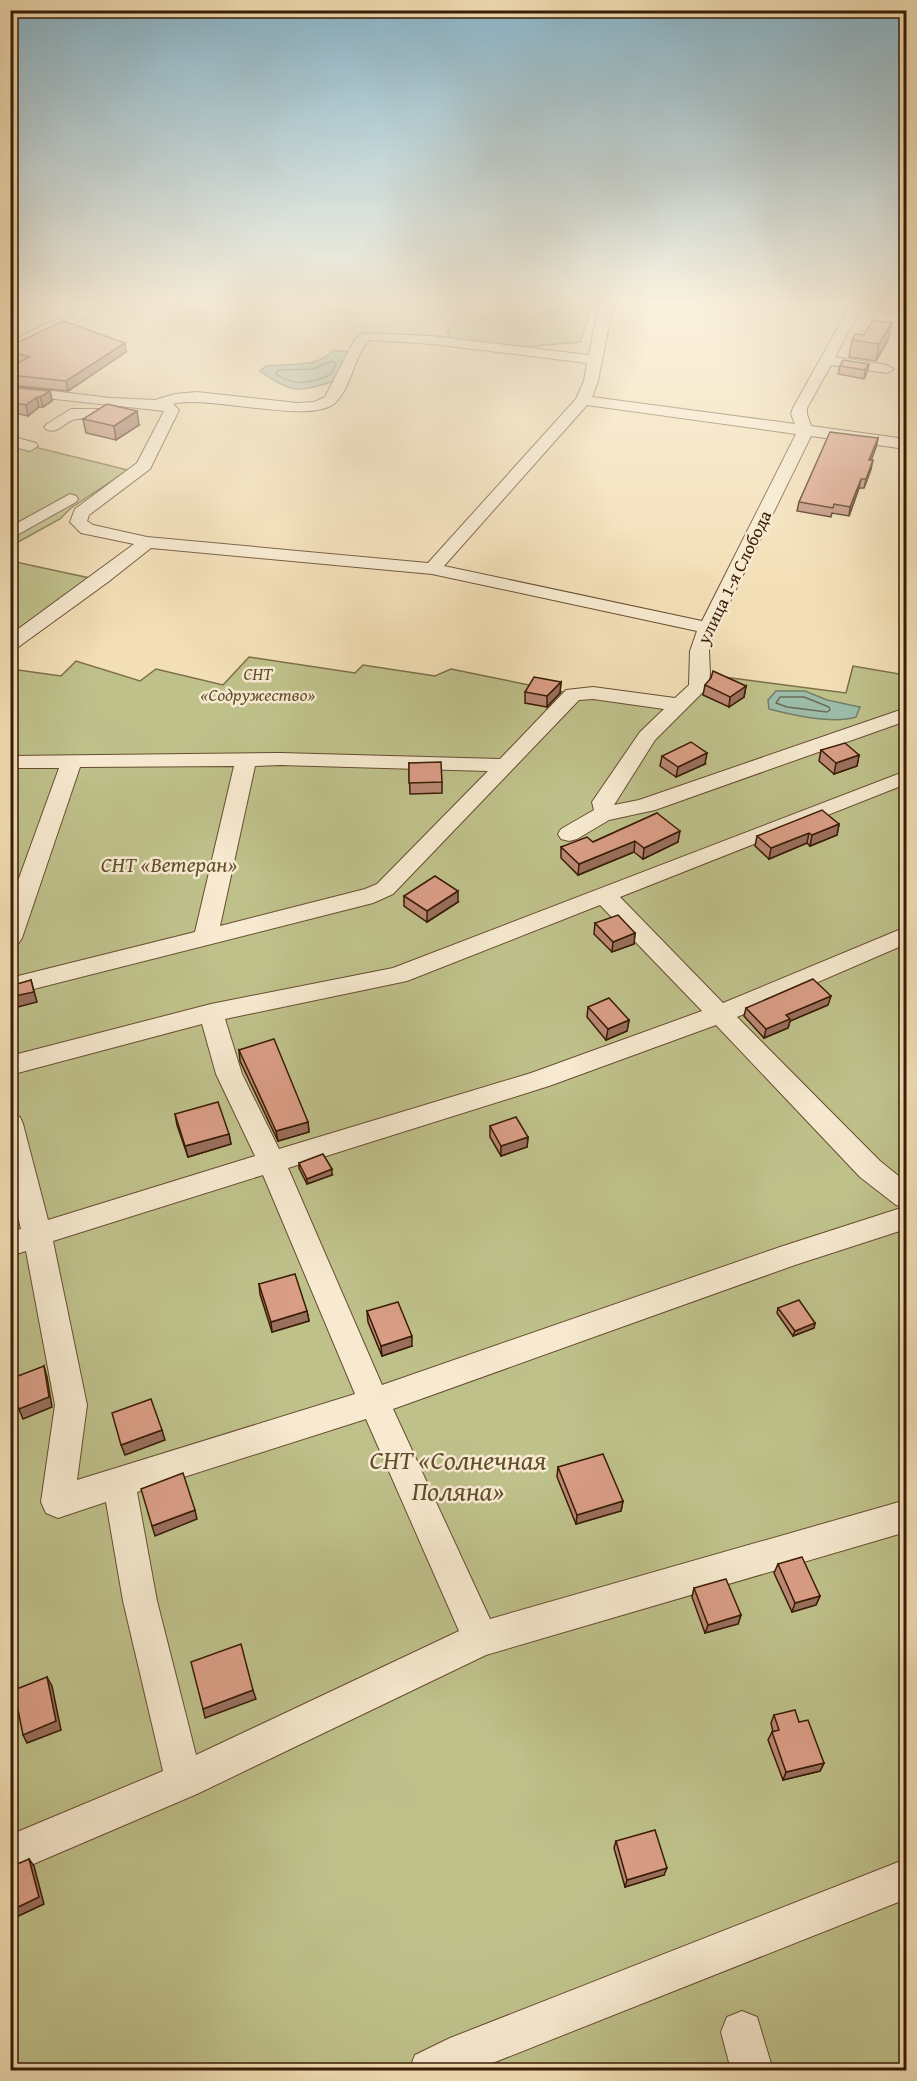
<svg xmlns="http://www.w3.org/2000/svg" width="917" height="2081" font-family="'Gentium Book Plus',serif">
  <style>
    .green { fill: #bfc18b; stroke: #7c6e48; stroke-width: 1.5 }
    .water { fill: #9cbdaa; stroke: #747d68; stroke-width: 1.5 }
    .lines { fill: none; stroke-linecap: round; stroke-linejoin: round }
    .shore { stroke: #6a6c57; stroke-width: 1.5 }
    .minor-casing { stroke: #684d30; stroke-width: 2 }
    .path { stroke: #391c04; stroke-width: 2; stroke-dasharray: 1 1.5; stroke-linecap: butt }
    .minor { fill: #f7ead0; fill-rule: evenodd }
    .wall { fill: #bb8874; stroke: #391c04; stroke-width: 1.5 }
    .shaded-wall { fill: #996f5e; stroke: #391c04; stroke-width: 1.5 }
    .building { fill: #da9e87; stroke: #391c04; stroke-width: 1.5 }
    .labels { text-anchor: middle; dominant-baseline: central; stroke-width: 5; stroke-linejoin: round; paint-order: stroke }
    .far-street-label { font-size: 18px; fill: #391c04; stroke: #f7ead0 }
    .far-park-label { font-size: 18px; font-style: italic; fill: #614e2c; stroke: #f7ead0 }
    .park-label { font-size: 22px; font-style: italic; fill: #614e2c; stroke: #f7ead0 }
    .near-park-label { font-size: 27px; font-style: italic; fill: #614e2c; stroke: #f7ead0 }
  </style>
  <rect width="100%" height="100%" fill="#f3dfb6"/>
  <filter id="stains"><feTurbulence type="fractalNoise" baseFrequency=".00333" numOctaves="4"/><feColorMatrix values="0 0 0 0 .2 0 0 0 0 .09 0 0 0 0 .02 0 0 0 .5 -.17"/></filter>
  <radialGradient id="worn" r=".72"><stop offset=".6" stop-color="#630" stop-opacity="0"/><stop offset="1" stop-color="#630" stop-opacity=".3"/></radialGradient>
  <g class="green">
    <path d="M555,304H593L580,342L522,347L450,339L447,332L458,319L456,316L465,310C490,321 495,313 518,314C527,314 534,316 543,314L540,311L541,308Z"/>
    <path d="M10,441L128,470L71,508L60,519L11,546Z"/>
    <path d="M11,561L99,580L11,644Z"/>
    <path d="M906,649V2070H11V669L61,676L76,661L140,681L156,669L223,685L249,657L355,673L363,665L435,676L451,669L573,694L678,704L701,674L846,693L853,666L899,674Z"/>
  </g>
  <g class="water">
    <path d="M334,350L350,352L334,381C297,393 292,393 260,371L266,366C290,363 316,369 334,350Z"/>
    <path d="M776,691H805L827,700L860,707L856,717C834,724 792,715 769,709L768,700Z"/>
  </g>
  <g class="lines">
    <g class="shore">
      <path d="M332,361L336,364L330,375C311,383 294,387 276,374L278,370L313,369Z"/>
      <path d="M780,697H804L829,707L830,710L827,712L787,707L776,703Z"/>
    </g>
    <g class="minor-casing">
      <g id="minor">
        <path d="M99,304H117L10,352V342L44,325Z"/>
        <path d="M599,304H613L598,381L592,397L795,424L791,414L793,408L851,304H882L906,309V317L862,307L835,357L887,365L894,369L887,373L831,365L807,408V414L811,426L906,439V449L811,436L712,638L709,651L710,674L708,687L655,740L614,805L639,800L906,708V721L655,810L609,820L577,839L569,841L561,839L558,834L561,829L594,810L592,802L640,732L664,709L593,699L579,700L393,894L373,903L10,995V978L195,932L234,766L80,767L22,938L18,944L10,946V903L59,768H10V756L280,753L500,759L566,690L593,687L675,698L689,685L690,651L697,631L432,574L151,548L108,582L17,648L10,650V635L134,544L81,533L70,522L75,509L137,463L164,411L10,394V386L111,398L155,400L175,394L197,392L297,403L314,402L325,397L355,339L363,333L432,336L589,355ZM370,340L432,344L587,363L584,381L576,399L428,563L147,537L93,525L87,521L89,515L150,469L179,410L173,404C209,394 315,427 337,401C352,385 354,355 370,340ZM587,405L796,434L702,621L444,566ZM255,766L280,765L488,771L377,884L365,889L220,926Z"/>
        <path d="M71,409H102L110,414C102,422 88,417 77,419C65,420 60,434 47,430L44,427L47,424Z"/>
        <path d="M10,436L36,443L38,446L30,451L10,446Z"/>
        <path d="M70,494L76,496L78,499L76,502L10,539V527Z"/>
        <path d="M906,771V784L620,897L723,1003L906,927V944L737,1017L880,1161L906,1182V1229L795,1265L393,1409L490,1619L906,1500V1532L486,1655L197,1794L10,1874V1835L163,1771L123,1601L106,1502L58,1518L46,1513L41,1502L55,1405L26,1251L10,1256V1232L21,1229L10,1183V1114L20,1117L23,1124L48,1220L255,1156L216,1074L202,1024L10,1075V1056L211,1004L393,968ZM600,905L702,1011L531,1073L279,1149L242,1074L225,1019L407,981ZM716,1025L860,1177L896,1205L904,1207L780,1247L382,1385L288,1168L549,1086ZM263,1175L355,1394L77,1480L87,1405L53,1241ZM366,1419L459,1631L196,1755L157,1601L137,1492Z"/>
        <path d="M906,1859V1899L475,2070H409L415,2055L450,2038Z"/>
        <path d="M742,2011L757,2017L773,2070H731L721,2032L727,2017Z"/>
      </g>
    </g>
    <path class="path" d="M446,327L469,304"/>
    <use href="#minor" class="minor"/>
  </g>
  <g class="wall">
    <path d="M485,304H538L532,309Z"/>
    <path d="M852,340H888L876,361L849,357Z"/>
    <path d="M10,346L126,352L68,391L10,385V368L19,363L10,360Z"/>
    <path d="M869,364L867,372L864,379L838,374L840,366Z"/>
    <path d="M10,387L50,391L52,401L43,407H39L28,416L10,412Z"/>
    <path d="M83,419L139,425L116,440L86,433Z"/>
    <path d="M878,438L876,447L871,460V469L864,488H859L849,516L832,513L831,517L797,511L799,502Z"/>
    <path d="M561,682L560,693L547,707L525,703V692Z"/>
    <path d="M705,685L746,686L744,697L729,707L703,695Z"/>
    <path d="M821,750L859,755L857,766L834,774L819,761Z"/>
    <path d="M662,756L705,764L676,777L660,766Z"/>
    <path d="M409,763L442,782V793L410,794Z"/>
    <path d="M657,813L678,842L643,859L634,852L578,875L561,858V847L593,842Z"/>
    <path d="M839,824L837,835L810,846L807,843L769,859L755,846L757,836Z"/>
    <path d="M404,896L458,902L427,922L404,906Z"/>
    <path d="M595,923L635,933L634,944L612,952L594,934Z"/>
    <path d="M828,1005L790,1021L788,1028L764,1038L744,1016L746,1008Z"/>
    <path d="M588,1007L629,1020L627,1031L606,1040L587,1017Z"/>
    <path d="M239,1050L308,1122L309,1132L278,1141L240,1061Z"/>
    <path d="M906,1094V1109L899,1102L901,1096Z"/>
    <path d="M175,1114L229,1134L231,1144L188,1157L177,1125Z"/>
    <path d="M490,1126L528,1137L527,1147L501,1156L490,1137Z"/>
    <path d="M299,1163L332,1175L307,1184L299,1168Z"/>
    <path d="M259,1284L307,1311L309,1321L272,1332L260,1294Z"/>
    <path d="M778,1308L815,1323L814,1328L793,1336L777,1313Z"/>
    <path d="M367,1311L412,1346L382,1356L368,1322Z"/>
    <path d="M558,1467L623,1501L621,1511L576,1524L557,1477Z"/>
    <path d="M778,1564L820,1596L816,1605L792,1612L774,1573Z"/>
    <path d="M694,1588L741,1615L738,1624L705,1633L692,1597Z"/>
    <path d="M774,1715L799,1722L824,1763L820,1771L783,1780L768,1740L772,1732H773L771,1723Z"/>
    <path d="M616,1841L664,1875L625,1887L614,1848Z"/>
  </g>
  <g class="shaded-wall">
    <path d="M533,304H538L532,309Z"/>
    <path d="M892,323L888,340L876,361L879,344Z"/>
    <path d="M125,343L126,352L68,391L66,381Z"/>
    <path d="M869,364L867,372L864,379L865,370Z"/>
    <path d="M50,391L52,401L43,407L40,397Z"/>
    <path d="M37,397L39,407L28,416L26,405Z"/>
    <path d="M137,411L139,425L116,440L114,426Z"/>
    <path d="M878,438L876,447L868,469L869,460Z"/>
    <path d="M873,460L871,469L864,488L866,479Z"/>
    <path d="M861,479L859,488L849,516L850,507Z"/>
    <path d="M561,682L560,693L547,707V696Z"/>
    <path d="M746,686L744,697L729,707L730,697Z"/>
    <path d="M707,753L705,764L676,777L678,767Z"/>
    <path d="M859,755L857,766L834,774L836,763Z"/>
    <path d="M839,824L837,835L810,846L812,835Z"/>
    <path d="M680,831L678,842L643,859L644,848Z"/>
    <path d="M809,833L807,843L769,859L771,848Z"/>
    <path d="M635,841L634,852L578,875L579,864Z"/>
    <path d="M458,891V902L427,922V911Z"/>
    <path d="M635,933L634,944L612,952L613,942Z"/>
    <path d="M31,980L37,1002L10,1009V997Z"/>
    <path d="M831,996L828,1005L790,1021L788,1028L764,1038L766,1029L786,1015Z"/>
    <path d="M629,1020L627,1031L606,1040L608,1029Z"/>
    <path d="M308,1122L309,1132L278,1141L276,1131Z"/>
    <path d="M229,1134L231,1144L188,1157L185,1146Z"/>
    <path d="M528,1137L527,1147L501,1156V1146Z"/>
    <path d="M332,1169V1175L307,1184V1179Z"/>
    <path d="M307,1311L309,1321L272,1332L271,1322Z"/>
    <path d="M815,1323L814,1328L793,1336L795,1331Z"/>
    <path d="M412,1336V1346L382,1356L381,1346Z"/>
    <path d="M44,1366L47,1377L52,1407L23,1419L19,1409Z"/>
    <path d="M162,1430L165,1440L125,1455L121,1445Z"/>
    <path d="M623,1501L621,1511L576,1524L577,1515Z"/>
    <path d="M195,1510L197,1519L155,1536L152,1526Z"/>
    <path d="M820,1596L816,1605L792,1612L795,1603Z"/>
    <path d="M741,1615L738,1624L705,1633L708,1625Z"/>
    <path d="M47,1677L52,1686L61,1730L27,1743L23,1735Z"/>
    <path d="M253,1690L256,1699L205,1718L203,1709Z"/>
    <path d="M824,1763L820,1771L783,1780L786,1772Z"/>
    <path d="M29,1859L34,1866L44,1904L10,1920V1911Z"/>
    <path d="M667,1868L664,1875L625,1887L627,1880Z"/>
  </g>
  <g class="building">
    <path d="M873,320L892,323L879,344L852,340L855,334L864,335Z"/>
    <path d="M63,321L125,343L66,381L10,375V368L29,357L10,351V346Z"/>
    <path d="M843,360L869,364L865,370L840,366Z"/>
    <path d="M10,387L50,391L40,397H37L26,405L10,402Z"/>
    <path d="M107,404L137,411L114,426L83,419Z"/>
    <path d="M830,432L878,438L869,460H873L866,479H861L850,507L834,504L833,508L799,502Z"/>
    <path d="M713,671L746,686L730,697L705,685L711,678Z"/>
    <path d="M534,677L561,682L547,696L525,692Z"/>
    <path d="M691,742L707,753L678,767L662,756Z"/>
    <path d="M845,743L859,755L836,763L821,750Z"/>
    <path d="M441,762L442,782L409,783V763Z"/>
    <path d="M822,810L839,824L812,835L809,833L771,848L757,836Z"/>
    <path d="M657,813L680,831L644,848L635,841L579,864L561,847L587,837L593,842Z"/>
    <path d="M435,876L458,891L427,911L404,896Z"/>
    <path d="M618,915L635,933L613,942L595,923Z"/>
    <path d="M813,979L831,996L786,1015L790,1019L766,1029L746,1008Z"/>
    <path d="M31,980L34,992L10,997V986Z"/>
    <path d="M609,998L629,1020L608,1029L588,1007Z"/>
    <path d="M274,1039L308,1122L276,1131L239,1050Z"/>
    <path d="M906,1094V1102L901,1096Z"/>
    <path d="M218,1102L229,1134L185,1146L175,1114Z"/>
    <path d="M516,1117L528,1137L501,1146L490,1126Z"/>
    <path d="M323,1154L332,1169L307,1179L299,1163Z"/>
    <path d="M295,1274L307,1311L271,1322L259,1284Z"/>
    <path d="M799,1300L815,1323L795,1331L778,1308Z"/>
    <path d="M398,1302L412,1336L381,1346L367,1311Z"/>
    <path d="M44,1366L49,1397L19,1409L10,1384V1379Z"/>
    <path d="M151,1399L162,1430L121,1445L112,1413Z"/>
    <path d="M603,1454L623,1501L577,1515L558,1467Z"/>
    <path d="M183,1473L195,1510L152,1526L141,1489Z"/>
    <path d="M802,1557L820,1596L795,1603L778,1564Z"/>
    <path d="M726,1579L741,1615L708,1625L694,1588Z"/>
    <path d="M241,1644L253,1690L203,1709L191,1662Z"/>
    <path d="M47,1677L56,1721L23,1735L14,1690Z"/>
    <path d="M795,1710L799,1722L808,1720L824,1763L786,1772L772,1732L779,1730L774,1715Z"/>
    <path d="M655,1830L667,1868L627,1880L616,1841Z"/>
    <path d="M29,1859L39,1897L10,1911V1867Z"/>
  </g>
  <linearGradient id="sky" x2="0" y2="1"><stop stop-color="#89b8cf"/><stop offset="0.51" stop-color="#faf1de"/><stop offset="1" stop-color="#faf1de" stop-opacity="0"/></linearGradient>
  <rect width="917" height="595" fill="url(#sky)"/>
  <g class="labels">
    <g class="far-street-label">
      <text transform="translate(734 577) rotate(-64)">улица 1-я Слобода</text>
    </g>
    <g class="far-park-label">
      <text x="258" y="673">СНТ<tspan x="258" dy="21">«Содружество»</tspan></text>
    </g>
    <g class="park-label">
      <text x="169" y="864">СНТ «Ветеран»</text>
    </g>
    <g class="near-park-label">
      <text x="458" y="1459">СНТ «Солнечная<tspan x="458" dy="31">Поляна»</tspan></text>
    </g>
  </g>
  <rect width="917" height="2081" fill="none" stroke="#f3dfb6" stroke-width="36"/>
  <rect x="12" y="12" width="893" height="2057" fill="none" stroke="#391c04" stroke-width="3"/>
  <rect x="18" y="18" width="881" height="2045" fill="none" stroke="#391c04" stroke-width="1.5"/>
  <rect width="100%" height="100%" filter="url(#stains)"/>
  <rect width="100%" height="100%" fill="url(#worn)"/>
</svg>
